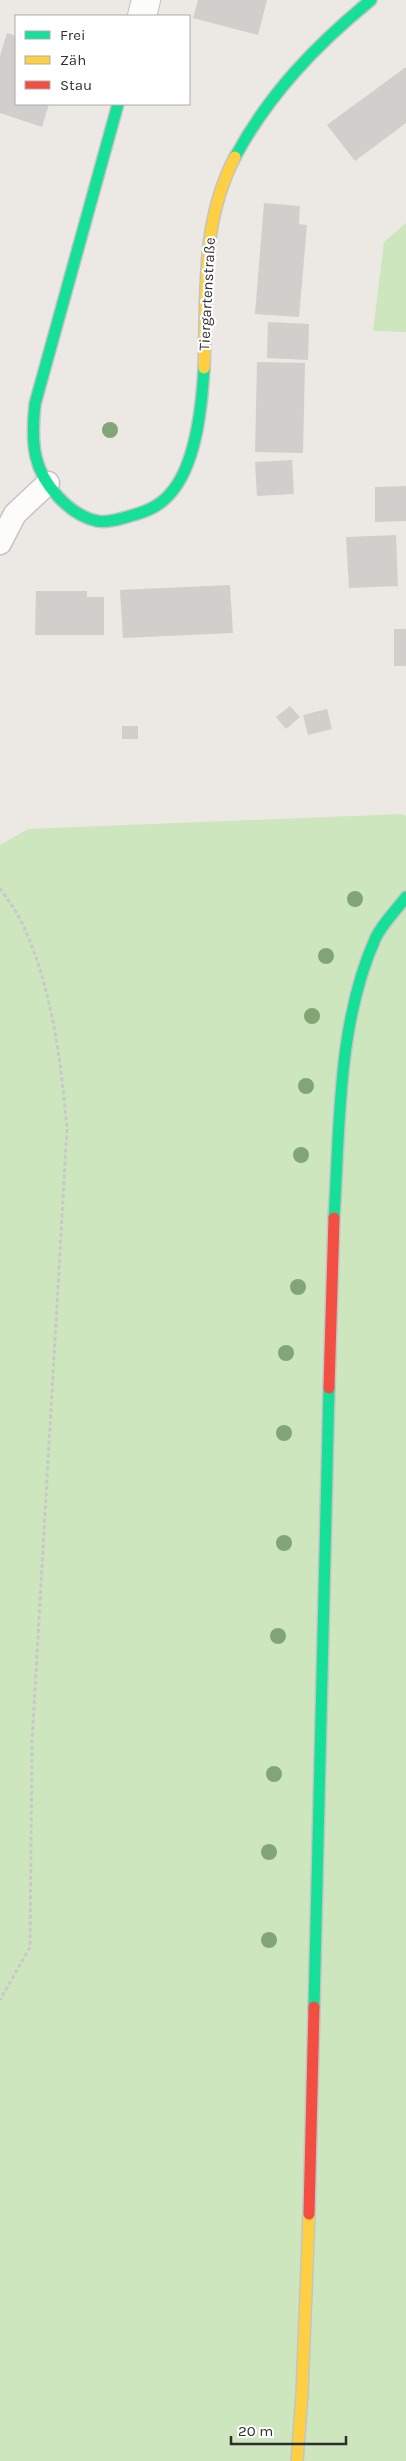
<svg xmlns="http://www.w3.org/2000/svg" width="406" height="2461" font-family="Karla,sans-serif">
  <style>
    .green { fill: #cee6be }
    .building { fill: #d1cecb }
    .lines { fill: none; stroke-linecap: round; stroke-linejoin: round }
    .lane-casing { stroke: #c5c4c5; stroke-width: 25 }
    .street-casing { stroke: #c5c4c5; stroke-width: 30 }
    .fast-casing { stroke: #c5c4c5; stroke-width: 14 }
    .slow-casing { stroke: #c5c4c5; stroke-width: 14 }
    .jam-casing { stroke: #c5c4c5; stroke-width: 14 }
    .path { stroke: #c9c9c8; stroke-width: 3; stroke-dasharray: 4 2.5; stroke-linecap: butt }
    .lane { stroke: #fcfcfb; stroke-width: 22 }
    .street { stroke: #fcfcfb; stroke-width: 28 }
    .fast { stroke: #16e098; stroke-width: 11 }
    .slow { stroke: #ffcf43; stroke-width: 11 }
    .jam { stroke: #f24e42; stroke-width: 11 }
    .tree { fill: #82a575 }
    .labels { text-anchor: middle; dominant-baseline: central; stroke-width: 4.5; stroke-linejoin: round; paint-order: stroke }
    .street-label { font-size: 15px; fill: #2e2e2e; stroke: #fff }
  </style>
  <rect width="100%" height="100%" fill="#ece8e4"/>
  <g class="green">
    <path d="M406,223V332L373,331L384,242Z"/>
    <path d="M401,814L406,816V2461H0V845L28,829Z"/>
  </g>
  <g class="building">
    <path d="M198,0H267L258,35L193,18Z"/>
    <path d="M7,33L16,36V104H49L42,127L0,113V56Z"/>
    <path d="M406,67V123L355,161L327,125Z"/>
    <path d="M264,203L300,206L299,224L307,225L299,317L255,314Z"/>
    <path d="M268,322L309,324L308,360L267,358Z"/>
    <path d="M257,362L305,363L303,453L255,452Z"/>
    <path d="M292,460L294,494L257,496L255,462Z"/>
    <path d="M406,486V521L375,522V487Z"/>
    <path d="M396,535L398,586L349,588L346,537Z"/>
    <path d="M230,585L233,633L123,638L120,590Z"/>
    <path d="M36,591H87V597H104V635H35Z"/>
    <rect x="394" y="629" width="12" height="37"/>
    <path d="M290,706L300,717L286,729L276,717Z"/>
    <path d="M327,709L332,729L308,735L303,715Z"/>
    <rect x="122" y="726" width="16" height="13"/>
  </g>
  <g class="lines">
    <g class="lane-casing">
      <path id="lane" d="M0,543L15,514L48,483"/>
    </g>
    <g class="street-casing">
      <path id="street" d="M142,16L146,0"/>
    </g>
    <g class="fast-casing">
      <g id="fast">
        <path d="M118,104L35,404C33,422 32,440 36,457C42,484 69,515 97,521C107,523 120,519 130,516C149,511 162,505 174,489C197,459 202,404 204,368"/>
        <path d="M235,157C269,94 316,45 371,0"/>
        <path d="M334,1218C340,1125 337,1023 376,937C383,923 397,909 406,897"/>
        <path d="M314,2007L329,1388"/>
      </g>
    </g>
    <g class="slow-casing">
      <g id="slow">
        <path d="M204,368C207,295 200,224 235,157"/>
        <path d="M297,2461L302,2394L309,2214"/>
      </g>
    </g>
    <g class="jam-casing">
      <g id="jam">
        <path d="M329,1388L334,1218"/>
        <path d="M309,2214L314,2007"/>
      </g>
    </g>
    <path class="path" d="M0,888C6,898 14,907 19,917C51,980 61,1060 67,1129L32,1742L30,1947L0,2000"/>
    <use href="#lane" class="lane"/>
    <use href="#street" class="street"/>
    <use href="#fast" class="fast"/>
    <use href="#slow" class="slow"/>
    <use href="#jam" class="jam"/>
  </g>
  <g class="tree">
    <circle cx="110" cy="430" r="8"/>
    <circle cx="355" cy="899" r="8"/>
    <circle cx="326" cy="956" r="8"/>
    <circle cx="312" cy="1016" r="8"/>
    <circle cx="306" cy="1086" r="8"/>
    <circle cx="301" cy="1155" r="8"/>
    <circle cx="298" cy="1287" r="8"/>
    <circle cx="286" cy="1353" r="8"/>
    <circle cx="284" cy="1433" r="8"/>
    <circle cx="284" cy="1543" r="8"/>
    <circle cx="278" cy="1636" r="8"/>
    <circle cx="274" cy="1774" r="8"/>
    <circle cx="269" cy="1852" r="8"/>
    <circle cx="269" cy="1940" r="8"/>
  </g>
  <g class="labels">
    <g class="street-label">
      <text transform="translate(207 294) rotate(-87)">Tiergartenstraße</text>
    </g>
  </g>
  <rect x="15" y="15" width="175" height="90" fill="#ffffff" stroke="#ababab"/>
  <rect x="25" y="31" width="25" height="8" fill="#16e098" stroke="#ababab"/>
  <text x="60" y="40" font-size="15" fill="#2e2e2e">Frei</text>
  <rect x="25" y="56" width="25" height="8" fill="#ffcf43" stroke="#ababab"/>
  <text x="60" y="65" font-size="15" fill="#2e2e2e">Zäh</text>
  <rect x="25" y="81" width="25" height="8" fill="#f24e42" stroke="#ababab"/>
  <text x="60" y="90" font-size="15" fill="#2e2e2e">Stau</text>
  <path d="M231 2436v8h115v-8" fill="none" stroke="#2e2e2e" stroke-width="2.5"/>
  <text x="238" y="2436" font-size="15" fill="#2e2e2e" stroke="#ffffff" stroke-width="4" paint-order="stroke">20 m</text>
</svg>
